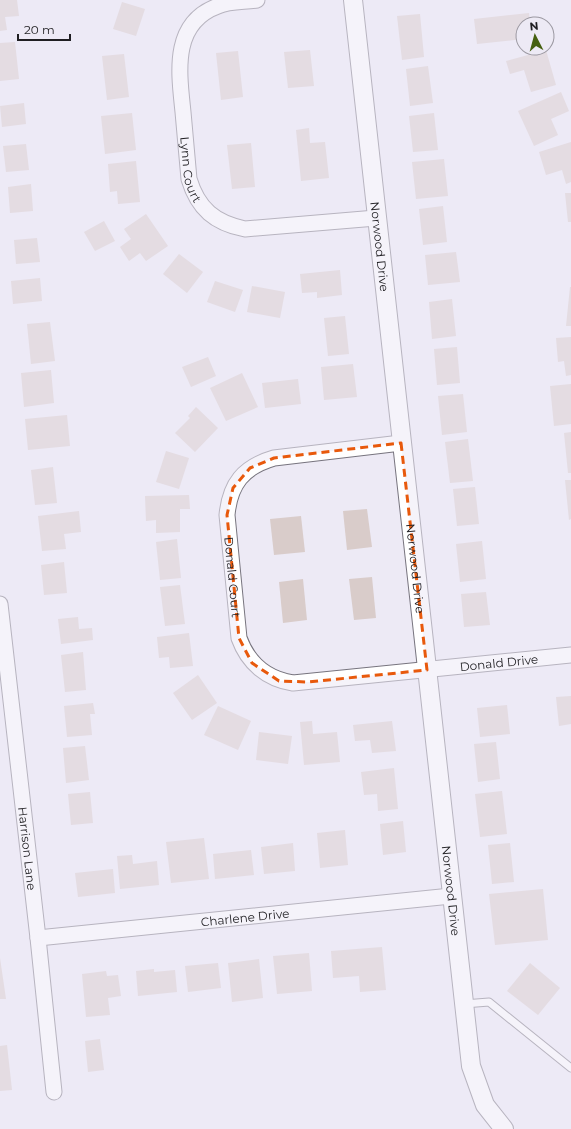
<svg xmlns="http://www.w3.org/2000/svg" width="571" height="1129" font-family="Montserrat,sans-serif">
  <style>
    .building { fill: #d9ccca }
    .lines { fill: none; stroke-linecap: round; stroke-linejoin: round }
    .service-casing { stroke: #77747e; stroke-width: 9 }
    .minor-casing { stroke: #77747e; stroke-width: 17 }
    .tertiary-casing { stroke: #77747e; stroke-width: 20 }
    .service { stroke: #fff; stroke-width: 7 }
    .minor { stroke: #fff; stroke-width: 15 }
    .tertiary { stroke: #fff; stroke-width: 18 }
    .marked { fill: none; stroke: #e8590c; stroke-width: 3; stroke-dasharray: 8 5; stroke-linejoin: round }
    .labels { text-anchor: middle; dominant-baseline: central; stroke-width: 3; stroke-linejoin: round; paint-order: stroke }
    .street-label { font-size: 12px; fill: #1f1e22; stroke: #edeaf5 }
  </style>
  <rect width="100%" height="100%" fill="#edeaf5"/>
  <g class="building">
    <path d="M0,0H17L19,16L5,17L7,30L0,31Z"/>
    <path d="M122,2L145,9L136,36L113,29Z"/>
    <path d="M529,13L530,24H523V39L477,44L474,19Z"/>
    <path d="M420,14L424,57L402,60L397,16Z"/>
    <path d="M15,42L19,79L0,81V43Z"/>
    <path d="M310,50L314,86L288,88L284,52Z"/>
    <path d="M546,50L556,85L531,92L524,70L510,74L506,61Z"/>
    <path d="M238,51L243,97L221,100L216,53Z"/>
    <path d="M124,54L129,97L107,100L102,56Z"/>
    <path d="M428,66L433,103L410,106L406,69Z"/>
    <path d="M561,92L569,111L551,119L558,135L534,146L518,111Z"/>
    <path d="M24,103L26,124L2,127L0,106Z"/>
    <path d="M132,113L136,150L105,154L101,116Z"/>
    <path d="M434,113L438,150L413,152L409,116Z"/>
    <path d="M309,128L310,143L325,142L329,178L301,181L296,130Z"/>
    <path d="M571,142V182L566,184L562,170L546,175L539,152Z"/>
    <path d="M251,143L255,187L232,189L227,145Z"/>
    <path d="M26,144L29,170L6,172L3,146Z"/>
    <path d="M444,159L448,196L416,199L412,162Z"/>
    <path d="M136,161L140,202L118,204L117,191L110,192L108,164Z"/>
    <path d="M31,184L33,211L10,213L8,187Z"/>
    <path d="M565,193H571V222H568Z"/>
    <path d="M443,206L447,242L423,245L419,209Z"/>
    <path d="M146,214L168,246L146,261L140,253L129,261L120,247L131,239L124,229Z"/>
    <path d="M104,221L115,241L95,251L84,232Z"/>
    <path d="M37,238L40,262L16,264L14,240Z"/>
    <path d="M456,252L460,282L428,285L425,255Z"/>
    <path d="M179,254L203,272L187,293L163,274Z"/>
    <path d="M340,270L342,295L317,298V292L302,293L300,274Z"/>
    <path d="M40,278L42,301L13,304L11,281Z"/>
    <path d="M215,281L243,290L235,312L207,302Z"/>
    <path d="M252,286L285,292L280,318L247,312Z"/>
    <path d="M570,287H571V326H566Z"/>
    <path d="M452,299L456,336L432,339L429,302Z"/>
    <path d="M345,316L349,354L328,356L324,318Z"/>
    <path d="M50,322L55,361L31,364L27,324Z"/>
    <path d="M571,337V375L566,376L564,361L558,362L556,338Z"/>
    <path d="M457,347L460,383L437,385L434,349Z"/>
    <path d="M208,357L216,376L191,387L182,367Z"/>
    <path d="M353,364L357,397L324,400L321,367Z"/>
    <path d="M51,370L54,403L24,407L21,373Z"/>
    <path d="M242,373L258,407L226,421L210,388Z"/>
    <path d="M298,379L301,404L265,408L262,383Z"/>
    <path d="M571,384V424L554,426L550,386Z"/>
    <path d="M463,394L467,432L442,435L438,396Z"/>
    <path d="M196,407L218,428L195,452L175,433L190,418L188,416Z"/>
    <path d="M67,415L70,446L28,450L25,419Z"/>
    <path d="M571,432V473H568L564,433Z"/>
    <path d="M468,439L473,481L450,483L445,442Z"/>
    <path d="M166,451L189,458L179,489L156,482Z"/>
    <path d="M53,467L57,503L35,505L31,470Z"/>
    <path d="M565,480H571V519L569,520Z"/>
    <path d="M475,487L479,524L457,526L453,489Z"/>
    <path d="M189,495L190,509H180V532L156,533V520L146,521L145,496Z"/>
    <path d="M367,509L372,547L347,550L343,511Z"/>
    <path d="M79,511L81,532L64,534L66,549L42,551L38,516Z"/>
    <path d="M301,516L305,552L274,555L270,519Z"/>
    <path d="M177,539L181,578L160,580L156,542Z"/>
    <path d="M482,541L486,579L460,582L456,544Z"/>
    <path d="M64,562L67,593L44,595L41,565Z"/>
    <path d="M372,577L376,618L354,620L349,579Z"/>
    <path d="M303,579L307,620L283,623L279,582Z"/>
    <path d="M180,585L185,624L165,626L160,587Z"/>
    <path d="M486,592L490,625L464,627L461,594Z"/>
    <path d="M78,617L79,629L92,628L93,640L61,644L58,619Z"/>
    <path d="M189,633L193,666L170,668L169,657L159,658L157,637Z"/>
    <path d="M83,652L86,690L65,692L61,655Z"/>
    <path d="M198,675L217,703L192,720L173,693Z"/>
    <path d="M571,696V724L559,726L556,697Z"/>
    <path d="M93,703L95,714H90L92,735L67,737L64,706Z"/>
    <path d="M507,705L510,734L480,737L477,708Z"/>
    <path d="M218,706L251,721L238,750L204,735Z"/>
    <path d="M312,721L313,734L337,732L340,762L304,765L300,722Z"/>
    <path d="M392,721L396,751L372,753L370,740L355,741L353,725Z"/>
    <path d="M259,732L292,736L288,764L256,760Z"/>
    <path d="M496,742L500,779L478,782L474,744Z"/>
    <path d="M85,746L89,780L66,783L63,748Z"/>
    <path d="M394,768L398,809L378,811L377,794L364,795L361,772Z"/>
    <path d="M502,791L507,834L480,837L475,794Z"/>
    <path d="M90,792L93,823L71,825L68,794Z"/>
    <path d="M403,821L406,852L383,855L380,824Z"/>
    <path d="M345,830L348,865L320,868L317,833Z"/>
    <path d="M204,838L209,879L171,883L166,842Z"/>
    <path d="M293,843L295,871L264,874L261,847Z"/>
    <path d="M510,843L514,882L492,884L488,845Z"/>
    <path d="M251,850L254,875L215,879L213,854Z"/>
    <path d="M132,855L133,864L157,861L159,885L120,889L117,856Z"/>
    <path d="M113,869L115,893L78,897L75,873Z"/>
    <path d="M543,889L548,940L495,945L489,894Z"/>
    <path d="M382,947L386,990L360,992L359,976L333,978L331,951Z"/>
    <path d="M309,953L312,991L277,994L273,956Z"/>
    <path d="M0,958L6,999H0Z"/>
    <path d="M259,959L263,998L232,1002L228,963Z"/>
    <path d="M218,963L221,988L188,992L185,966Z"/>
    <path d="M530,963L560,988L538,1015L507,991Z"/>
    <path d="M154,969V972L175,970L177,992L138,996L136,971Z"/>
    <path d="M106,971L107,976L118,975L121,996L108,998L110,1015L86,1017L82,974Z"/>
    <path d="M100,1039L104,1070L88,1072L85,1041Z"/>
    <path d="M7,1045L12,1090L0,1091V1046Z"/>
  </g>
  <g class="lines">
    <g class="service-casing">
      <path id="service" d="M464,1004L489,1002L571,1068"/>
    </g>
    <g class="minor-casing">
      <g id="minor">
        <path id="s1" d="M257,0C245,2 229,1 218,6C171,23 179,73 183,112C185,135 187,157 189,179C198,209 215,223 245,229L376,218"/>
        <path id="s2" d="M401,443L274,458C243,467 230,484 227,515L239,638C248,663 267,679 293,683L571,655"/>
        <path id="s3" d="M0,604L38,938L54,1092"/>
        <path id="s4" d="M38,938L451,896"/>
      </g>
    </g>
    <g class="tertiary-casing">
      <g id="tertiary">
        <path id="s5" d="M353,0L471,1066L485,1105L504,1129"/>
      </g>
    </g>
    <use href="#service" class="service"/>
    <use href="#minor" class="minor"/>
    <use href="#tertiary" class="tertiary"/>
  </g>
  <path d="M0 0H571V1129H0ZM401,443L427,670L308,682L279,681L252,663L239,638L227,515L233,488L250,468L274,458Z" fill="#edeaf5" fill-opacity=".55" fill-rule="evenodd"/>
  <path class="marked" d="M401,443L427,670L308,682L279,681L252,663L239,638L227,515L233,488L250,468L274,458Z"/>
  <g class="labels">
    <g class="street-label">
      <text stroke="none"><textPath href="#s1" startOffset="220">Lynn Court</textPath></text>
      <text stroke="none"><textPath href="#s5" startOffset="248">Norwood Drive</textPath></text>
      <text stroke="none"><textPath href="#s5" startOffset="572">Norwood Drive</textPath></text>
      <text stroke="none"><textPath href="#s2" startOffset="270">Donald Court</textPath></text>
      <text stroke="none"><textPath href="#s2" startOffset="612">Donald Drive</textPath></text>
      <text stroke="none"><textPath href="#s3" startOffset="246">Harrison Lane</textPath></text>
      <text stroke="none"><textPath href="#s5" startOffset="896">Norwood Drive</textPath></text>
      <text stroke="none"><textPath href="#s4" startOffset="208">Charlene Drive</textPath></text>
    </g>
  </g>
  <g transform="translate(535 36) rotate(354)"><circle r="19" fill="#edeaf5" stroke="#9b98a1"/>
  <path d="M0-3L7 15L0 10L-7 15Z" fill="#456010"/>
  <text y="-6" font-size="11" font-weight="bold" text-anchor="middle" fill="#1f1e22">N</text>
  </g>
  <path d="M18 34v6h52v-6" fill="none" stroke="#1f1e22" stroke-width="2"/>
  <text x="24" y="34" font-size="12" fill="#1f1e22" stroke="#edeaf5" stroke-width="3" paint-order="stroke">20 m</text>
</svg>
